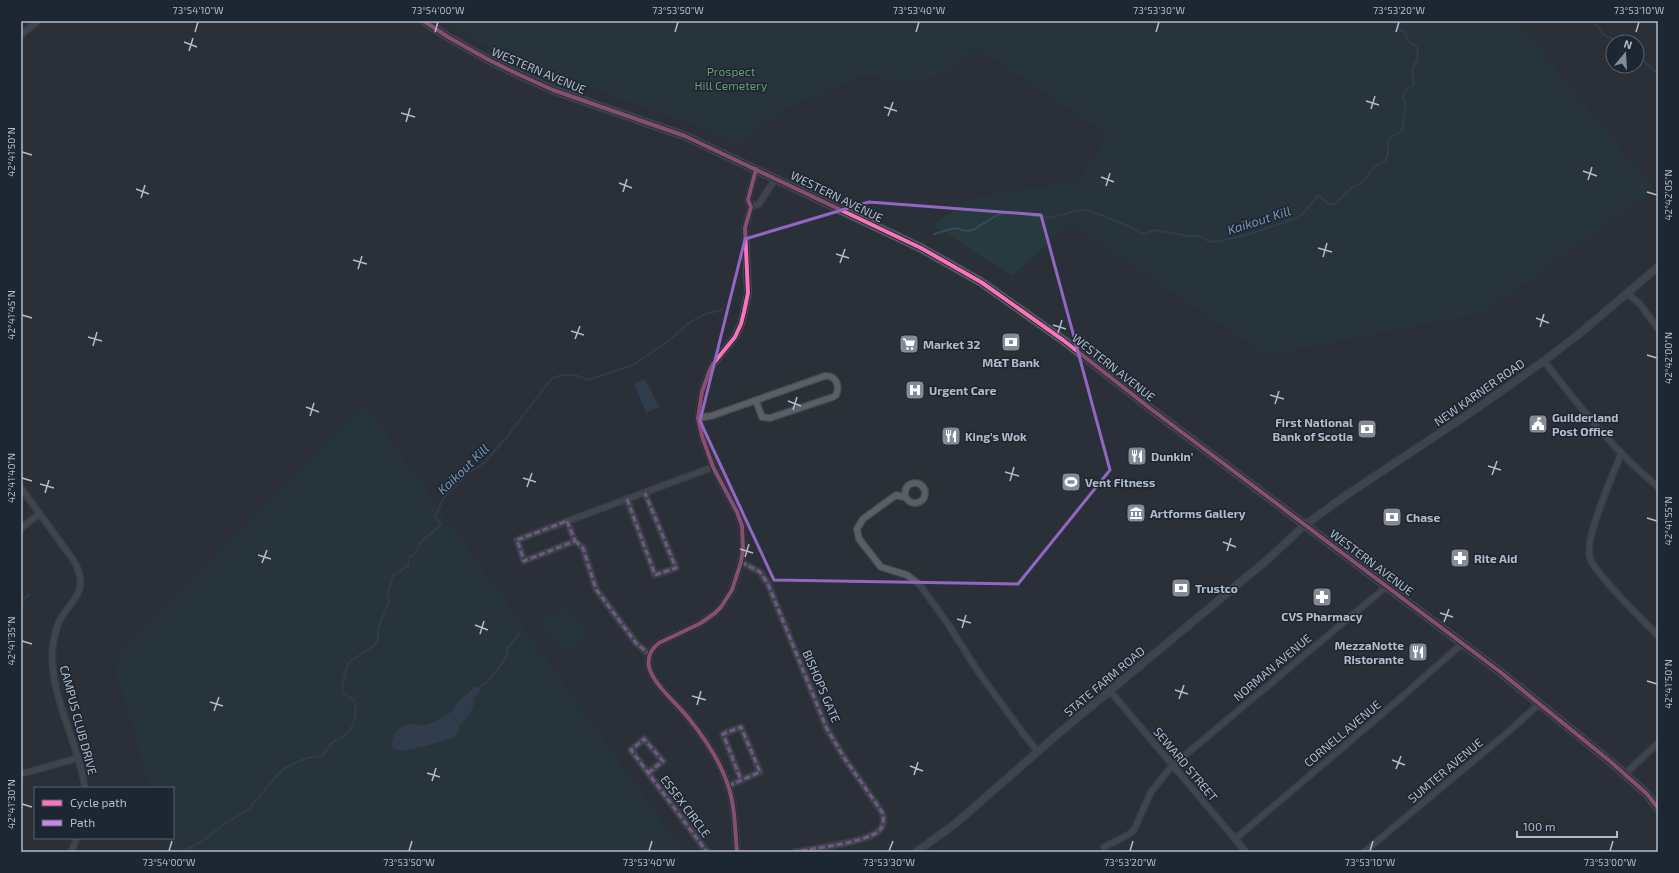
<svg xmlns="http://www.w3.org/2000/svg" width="1679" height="873" font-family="'Exo 2',sans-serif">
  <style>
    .green { fill: #273a3e }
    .water { fill: #384963 }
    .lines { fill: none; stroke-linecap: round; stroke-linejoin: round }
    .stream { stroke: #384963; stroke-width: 2 }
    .street-casing { stroke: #484c53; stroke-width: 8 }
    .secondary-casing { stroke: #484c53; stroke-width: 9 }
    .primary-casing { stroke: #484c55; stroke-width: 10 }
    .street { stroke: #5a5e66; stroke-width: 5.5 }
    .secondary { stroke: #595d64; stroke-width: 7 }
    .primary { stroke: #5c6168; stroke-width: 8 }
    .quiet { stroke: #c787e3; stroke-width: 3; stroke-dasharray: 6 3; stroke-linecap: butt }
    .cycleway-casing { stroke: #1d2633; stroke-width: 6 }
    .cycleway { stroke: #fb73b8; stroke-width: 4 }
    .marked { fill: none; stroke: #9266c3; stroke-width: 3; stroke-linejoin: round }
    .ticks { fill: none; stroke: #b4bcc9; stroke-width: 1.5 }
    .labels { text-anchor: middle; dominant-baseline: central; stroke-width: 3; stroke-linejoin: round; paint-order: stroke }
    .street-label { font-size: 12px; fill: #b4bcc9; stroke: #1d2633 }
    .park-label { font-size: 12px; fill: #6b9a76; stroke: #1d2633 }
    .poi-label { font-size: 12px; font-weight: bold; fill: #b4bcc9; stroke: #1d2633; text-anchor: start }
    .water-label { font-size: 13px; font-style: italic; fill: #7c92b1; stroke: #1d2633 }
    .neatline { fill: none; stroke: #b4bcc9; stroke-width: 1.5 }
    .ticks-label { font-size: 10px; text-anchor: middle; fill: #b4bcc9 }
  </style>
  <rect width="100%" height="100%" fill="#2a3038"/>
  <g class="green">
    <path d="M448,21H1518L1654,190L1484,313L1266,355L1068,224L1012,276L933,225L973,197L1076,182L1109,135L978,49L939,76L906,83L865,75L786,109L737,144L701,127L532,68L473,40Z"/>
    <path d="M364,403L684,852H169L165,838H173V788H150L113,661Z"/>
    <path d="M565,604L589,633L566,655L540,623Z"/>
  </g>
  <g class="water">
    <path d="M645,379L659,407L646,413L634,384Z"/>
    <path d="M475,687H480L481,690L475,698L473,708L466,718L460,724L459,732L453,738L422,747L400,751L391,747L392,740L396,732L402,726L410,724L424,725L431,723L450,713L457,703Z"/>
  </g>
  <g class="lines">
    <g class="stream">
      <path d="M1593,21L1603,34L1618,42"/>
      <path d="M1637,55C1645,60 1650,69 1658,73"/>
      <path d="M934,234L955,228L966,231L973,230L999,214L1015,211L1028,215L1051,218L1074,211L1088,210L1128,226L1140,233L1145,234L1154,230L1189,236H1200L1208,241L1216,242L1246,235L1294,219L1303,214L1318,195L1330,205L1336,203L1354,186L1360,184L1378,164L1385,161L1388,155V142L1392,136L1402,131L1406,105L1403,95L1406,90L1414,85L1412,68C1418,61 1419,56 1417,47L1407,40L1406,33L1401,31L1394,21"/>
      <path d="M21,602L30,594"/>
      <path d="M479,688L488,681L501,665L506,657L509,646L519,634"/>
      <path d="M179,852L192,847L204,840L224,824L248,810L277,775L285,768L304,759L323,755C326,751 329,745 333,742C336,740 340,739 344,736C355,728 358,712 354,700L343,693L342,689L344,678L349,662L375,645L378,638V628L389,602L387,594L393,576L409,565L408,557L415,554L421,542L441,524L435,517L444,497L468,473L482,465L507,437L551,379C563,373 576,374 588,380L633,365L667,342L689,323L705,314L722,310"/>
    </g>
    <g class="street-casing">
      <g id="street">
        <path d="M21,35L38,21"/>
        <path d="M751,207L759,204L776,178"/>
        <path d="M1628,294L1640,304L1658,329"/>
        <path d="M1544,361C1580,407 1612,449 1658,487"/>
        <path d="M698,418L711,416L825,376C836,375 840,386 836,395L833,397L770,418L762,417L756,401"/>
        <path d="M1621,454C1613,476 1584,537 1590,558C1595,574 1644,621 1658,636"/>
        <circle cx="915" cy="493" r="10"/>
        <path d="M21,488L74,561C88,587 78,594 63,615C57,623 55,634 53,644C47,693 78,739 85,788"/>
        <path d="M904,497L896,495L863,519L857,529L859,539L881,567L907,575L920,585L948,624L977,670L1022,732L1038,752"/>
        <path d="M627,499L655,575L676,568L645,493"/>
        <path d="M567,521L575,541L524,561L517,540L713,467"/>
        <path d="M21,528L39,514"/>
        <path d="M575,541L583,548L596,589L636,643L649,654"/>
        <path d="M741,562L760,572L768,584L827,729L845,759L882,812C884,818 884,825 880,830C866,843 815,848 795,852"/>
        <path d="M1110,691L1246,852"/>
        <path d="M648,773L663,761L644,739L631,750L707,852"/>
        <path d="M21,774L78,758"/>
        <path d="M1625,774L1658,743"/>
        <path d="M728,786L760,772L741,727L723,734L741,780"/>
        <path d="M1235,839L1389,708L1463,643"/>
        <path d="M1104,847L1128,835L1134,830L1151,792L1172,766L1387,586"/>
        <path d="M71,852L77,838"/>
        <path d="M737,852C735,830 735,806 728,785C720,761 706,740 690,720C678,704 654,686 649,667C647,656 651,649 659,643L701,623L715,613L721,607L732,590L741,562L743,549L742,526L737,512L713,467L702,436L698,418L702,392L709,372L713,364L735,337L741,324L744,312L748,293L745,228L751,207L748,200L756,169"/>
        <path d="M1364,852L1507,733L1539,704"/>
      </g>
    </g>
    <g class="secondary-casing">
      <path id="secondary" d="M916,852L955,824L1058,734L1267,560L1305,525L1345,496L1473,411L1544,361L1579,334L1658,267"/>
    </g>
    <g class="primary-casing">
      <path id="primary" d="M424,21L448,37L489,60L520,75L553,90L685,136L921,248L981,282L1063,340L1151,409L1499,671L1611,762L1647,794L1658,808"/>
    </g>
    <use href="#street" class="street"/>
    <use href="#secondary" class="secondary"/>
    <use href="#primary" class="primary"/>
    <g class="quiet">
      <path d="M627,499L655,575L676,568L645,493"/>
      <path d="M567,521L575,541L524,561L517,540Z"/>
      <path d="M575,541L583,548L596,589L636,643L649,654"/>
      <path d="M741,562L760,572L768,584L827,729L845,759L882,812C884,818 884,825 880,830C866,843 815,848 795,852"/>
      <path d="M648,773L663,761L644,739L631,750L707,852"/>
      <path d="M728,786L760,772L741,727L723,734L741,780"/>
    </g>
    <g class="cycleway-casing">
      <g id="cycleway">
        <path d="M424,21L448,37L489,60L520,75L553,90L685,136L921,248L981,282L1063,340L1151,409L1499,671L1611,762L1647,794L1658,808"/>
        <path d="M737,852C735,830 735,806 728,785C720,761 706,740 690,720C678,704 654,686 649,667C647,656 651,649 659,643L701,623L715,613L721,607L732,590L741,562L743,549L742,526L737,512L713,467L702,436L698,418L702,392L709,372L713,364L735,337L741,324L744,312L748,293L745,228L751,207L748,200L756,169"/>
      </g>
    </g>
    <use href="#cycleway" class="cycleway"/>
  </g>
  <path d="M0 0H1679V873H0ZM869,202L1041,215L1110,470L1018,584L774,580L700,421L745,239Z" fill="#2a3038" fill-opacity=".55" fill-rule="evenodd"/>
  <path class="marked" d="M869,202L1041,215L1110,470L1018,584L774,580L700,421L745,239Z"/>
  <path class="ticks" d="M195,32L198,22M435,32L438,22M675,32L678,22M916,32L919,22M1156,32L1159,22M1396,32L1399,22M1636,32L1639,22M184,42L197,47M189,51L193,38M1366,101L1379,105M884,107L897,111M1371,109L1375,96M401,113L415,117M888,116L893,102M406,122L410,108M22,152L32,155M1583,171L1597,176M1101,177L1114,182M1588,180L1592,167M619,183L632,188M1106,186L1110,173M136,189L149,194M623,192L627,179M1647,192L1657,195M141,198L145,185M1318,248L1332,252M836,254L849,258M1323,257L1327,243M353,260L367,264M840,263L845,249M358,269L362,256M22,315L32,318M1536,318L1549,323M1053,325L1066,329M1540,327L1544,314M571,331L584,335M1058,333L1062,320M88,337L102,341M575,339L580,326M93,346L97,332M1647,355L1657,358M1270,395L1284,399M788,401L801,406M1275,404L1279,391M306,407L319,412M793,410L797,397M310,416L314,403M1488,466L1501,470M1005,472L1019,476M1492,475L1497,461M22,478L32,481M523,478L536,482M1010,481L1014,467M40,484L54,488M527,487L532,473M45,493L49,480M1647,518L1657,521M1223,542L1236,547M740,549L753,553M1227,551L1231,538M258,555L271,559M745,557L749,544M262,563L267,550M1440,613L1453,617M957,619L971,623M1444,622L1449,609M475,625L488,630M962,628L966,615M480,634L484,621M22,641L32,644M1647,681L1657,684M1175,690L1188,694M692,696L706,700M1179,699L1184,685M210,702L223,706M697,705L701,691M214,711L219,697M1392,760L1405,765M910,766L923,771M1396,769L1401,756M427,773L440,777M914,775L918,762M432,781L436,768M22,804L32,807M169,851L172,841M409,851L412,841M649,851L652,841M889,851L893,841M1130,851L1133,841M1370,851L1373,841M1610,851L1613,841"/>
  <defs>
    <g id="bank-square" transform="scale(1)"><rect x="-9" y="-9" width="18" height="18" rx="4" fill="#848b96" stroke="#1d2633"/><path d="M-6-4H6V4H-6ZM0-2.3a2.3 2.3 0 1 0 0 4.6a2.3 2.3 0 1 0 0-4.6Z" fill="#fff"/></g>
    <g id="supermarket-square" transform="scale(1)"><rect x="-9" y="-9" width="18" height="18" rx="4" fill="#848b96" stroke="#1d2633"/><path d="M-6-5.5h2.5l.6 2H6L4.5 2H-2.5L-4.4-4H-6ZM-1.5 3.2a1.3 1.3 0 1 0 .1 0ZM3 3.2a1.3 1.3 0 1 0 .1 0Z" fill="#fff"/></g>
    <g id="hospital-square" transform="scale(1)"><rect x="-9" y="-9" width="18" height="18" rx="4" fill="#848b96" stroke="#1d2633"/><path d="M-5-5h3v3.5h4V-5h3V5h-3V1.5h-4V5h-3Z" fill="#fff"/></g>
    <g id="civic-square" transform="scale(1)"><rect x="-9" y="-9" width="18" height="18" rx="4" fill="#848b96" stroke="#1d2633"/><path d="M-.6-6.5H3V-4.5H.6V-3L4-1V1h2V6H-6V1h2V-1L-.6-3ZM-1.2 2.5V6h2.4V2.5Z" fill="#fff"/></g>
    <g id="restaurant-square" transform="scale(1)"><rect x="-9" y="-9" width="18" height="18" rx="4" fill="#848b96" stroke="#1d2633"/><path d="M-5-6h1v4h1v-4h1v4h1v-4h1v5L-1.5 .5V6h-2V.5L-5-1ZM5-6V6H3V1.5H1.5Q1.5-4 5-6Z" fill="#fff"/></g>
    <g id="stadium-square" transform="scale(1)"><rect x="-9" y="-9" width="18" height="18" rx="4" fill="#848b96" stroke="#1d2633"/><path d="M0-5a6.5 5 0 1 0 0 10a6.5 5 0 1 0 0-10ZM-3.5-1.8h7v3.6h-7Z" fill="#fff"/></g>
    <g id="museum-square" transform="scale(1)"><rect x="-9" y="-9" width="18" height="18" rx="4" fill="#848b96" stroke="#1d2633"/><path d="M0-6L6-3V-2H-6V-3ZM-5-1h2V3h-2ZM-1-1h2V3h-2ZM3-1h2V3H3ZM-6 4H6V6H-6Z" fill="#fff"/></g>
    <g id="pharmacy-square" transform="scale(1)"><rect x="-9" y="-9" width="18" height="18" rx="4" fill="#848b96" stroke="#1d2633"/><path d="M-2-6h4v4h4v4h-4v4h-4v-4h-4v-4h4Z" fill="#fff"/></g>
  </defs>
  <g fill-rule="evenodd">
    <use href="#bank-square" x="1011" y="342"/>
    <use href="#supermarket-square" x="909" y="344"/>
    <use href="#hospital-square" x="915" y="390"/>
    <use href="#civic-square" x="1538" y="424"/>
    <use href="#bank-square" x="1367" y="429"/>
    <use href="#restaurant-square" x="951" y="436"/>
    <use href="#restaurant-square" x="1137" y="456"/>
    <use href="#stadium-square" x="1071" y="482"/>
    <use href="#museum-square" x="1136" y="513"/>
    <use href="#bank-square" x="1392" y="517"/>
    <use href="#pharmacy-square" x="1460" y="558"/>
    <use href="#bank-square" x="1181" y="588"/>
    <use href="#pharmacy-square" x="1322" y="597"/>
    <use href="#restaurant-square" x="1418" y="652"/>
  </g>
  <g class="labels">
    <g class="street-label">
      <text transform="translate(539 70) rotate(23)">WESTERN AVENUE</text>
      <text transform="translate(837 196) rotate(26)">WESTERN AVENUE</text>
      <text transform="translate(1114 367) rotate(38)">WESTERN AVENUE</text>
      <text transform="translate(1479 392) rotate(-35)">NEW KARNER ROAD</text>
      <text transform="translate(1372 562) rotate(37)">WESTERN AVENUE</text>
      <text transform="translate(1272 667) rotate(-40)">NORMAN AVENUE</text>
      <text transform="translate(1104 681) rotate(-40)">STATE FARM ROAD</text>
      <text transform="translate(822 686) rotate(67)">BISHOPS GATE</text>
      <text transform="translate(79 720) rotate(75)">CAMPUS CLUB DRIVE</text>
      <text transform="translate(1342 733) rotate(-40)">CORNELL AVENUE</text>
      <text transform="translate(1186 764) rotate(50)">SEWARD STREET</text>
      <text transform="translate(1445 770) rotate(-40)">SUMTER AVENUE</text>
      <text transform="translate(686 806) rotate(53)">ESSEX CIRCLE</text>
    </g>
    <g class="park-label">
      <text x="731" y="71">Prospect<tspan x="731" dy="14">Hill Cemetery</tspan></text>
    </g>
    <g class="poi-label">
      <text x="923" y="344">Market 32</text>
      <text x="1011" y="362" text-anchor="middle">M&amp;T Bank</text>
      <text x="929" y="390">Urgent Care</text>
      <text x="1552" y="417">Guilderland<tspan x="1552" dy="14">Post Office</tspan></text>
      <text x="1353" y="422" text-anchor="end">First National<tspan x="1353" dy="14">Bank of Scotia</tspan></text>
      <text x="965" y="436">King’s Wok</text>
      <text x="1151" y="456">Dunkin'</text>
      <text x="1085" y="482">Vent Fitness</text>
      <text x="1150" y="513">Artforms Gallery</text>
      <text x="1406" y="517">Chase</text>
      <text x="1474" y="558">Rite Aid</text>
      <text x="1195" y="588">Trustco</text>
      <text x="1322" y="616" text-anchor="middle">CVS Pharmacy</text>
      <text x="1404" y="645" text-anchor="end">MezzaNotte<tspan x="1404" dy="14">Ristorante</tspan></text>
    </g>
    <g class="water-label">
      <text transform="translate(1259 220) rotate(-18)">Kaikout Kill</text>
      <text transform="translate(463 469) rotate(-44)">Kaikout Kill</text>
    </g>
  </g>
  <rect width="1679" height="873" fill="none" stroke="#1d2633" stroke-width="44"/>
  <rect x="34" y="787" width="140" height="52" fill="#1d2633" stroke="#59626f"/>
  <rect x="42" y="800" width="20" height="6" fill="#fb73b8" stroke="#59626f"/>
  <text x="70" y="807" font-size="12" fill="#b4bcc9">Cycle path</text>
  <rect x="42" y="820" width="20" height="6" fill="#c787e3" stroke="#59626f"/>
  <text x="70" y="827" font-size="12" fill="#b4bcc9">Path</text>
  <g transform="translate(1625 54) rotate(18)"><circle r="19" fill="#1d2633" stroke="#59626f"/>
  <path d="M0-3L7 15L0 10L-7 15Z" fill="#848b96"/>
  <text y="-6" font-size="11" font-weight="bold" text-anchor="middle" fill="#b4bcc9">N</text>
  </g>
  <path d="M1517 831v6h100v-6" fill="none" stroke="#b4bcc9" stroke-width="2"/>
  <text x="1523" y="831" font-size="12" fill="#b4bcc9" stroke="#1d2633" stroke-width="3" paint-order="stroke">100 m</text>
  <rect x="22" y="22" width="1635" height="829" class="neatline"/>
  <g class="ticks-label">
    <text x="198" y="14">73°54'10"W</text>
    <text x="438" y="14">73°54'00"W</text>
    <text x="678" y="14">73°53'50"W</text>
    <text x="919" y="14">73°53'40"W</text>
    <text x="1159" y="14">73°53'30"W</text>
    <text x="1399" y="14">73°53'20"W</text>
    <text x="1639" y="14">73°53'10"W</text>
    <text transform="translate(11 152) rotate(-90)" y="4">42°41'50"N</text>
    <text transform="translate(1668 195) rotate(-90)" y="4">42°42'05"N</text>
    <text transform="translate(11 315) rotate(-90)" y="4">42°41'45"N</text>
    <text transform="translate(1668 358) rotate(-90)" y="4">42°42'00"N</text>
    <text transform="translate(11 478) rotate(-90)" y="4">42°41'40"N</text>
    <text transform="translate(1668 521) rotate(-90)" y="4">42°41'55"N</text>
    <text transform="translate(11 641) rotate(-90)" y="4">42°41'35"N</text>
    <text transform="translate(1668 684) rotate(-90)" y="4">42°41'50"N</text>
    <text transform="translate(11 804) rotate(-90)" y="4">42°41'30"N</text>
    <text x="169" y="866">73°54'00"W</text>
    <text x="409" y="866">73°53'50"W</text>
    <text x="649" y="866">73°53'40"W</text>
    <text x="889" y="866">73°53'30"W</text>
    <text x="1130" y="866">73°53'20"W</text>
    <text x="1370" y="866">73°53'10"W</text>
    <text x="1610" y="866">73°53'00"W</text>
  </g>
</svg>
